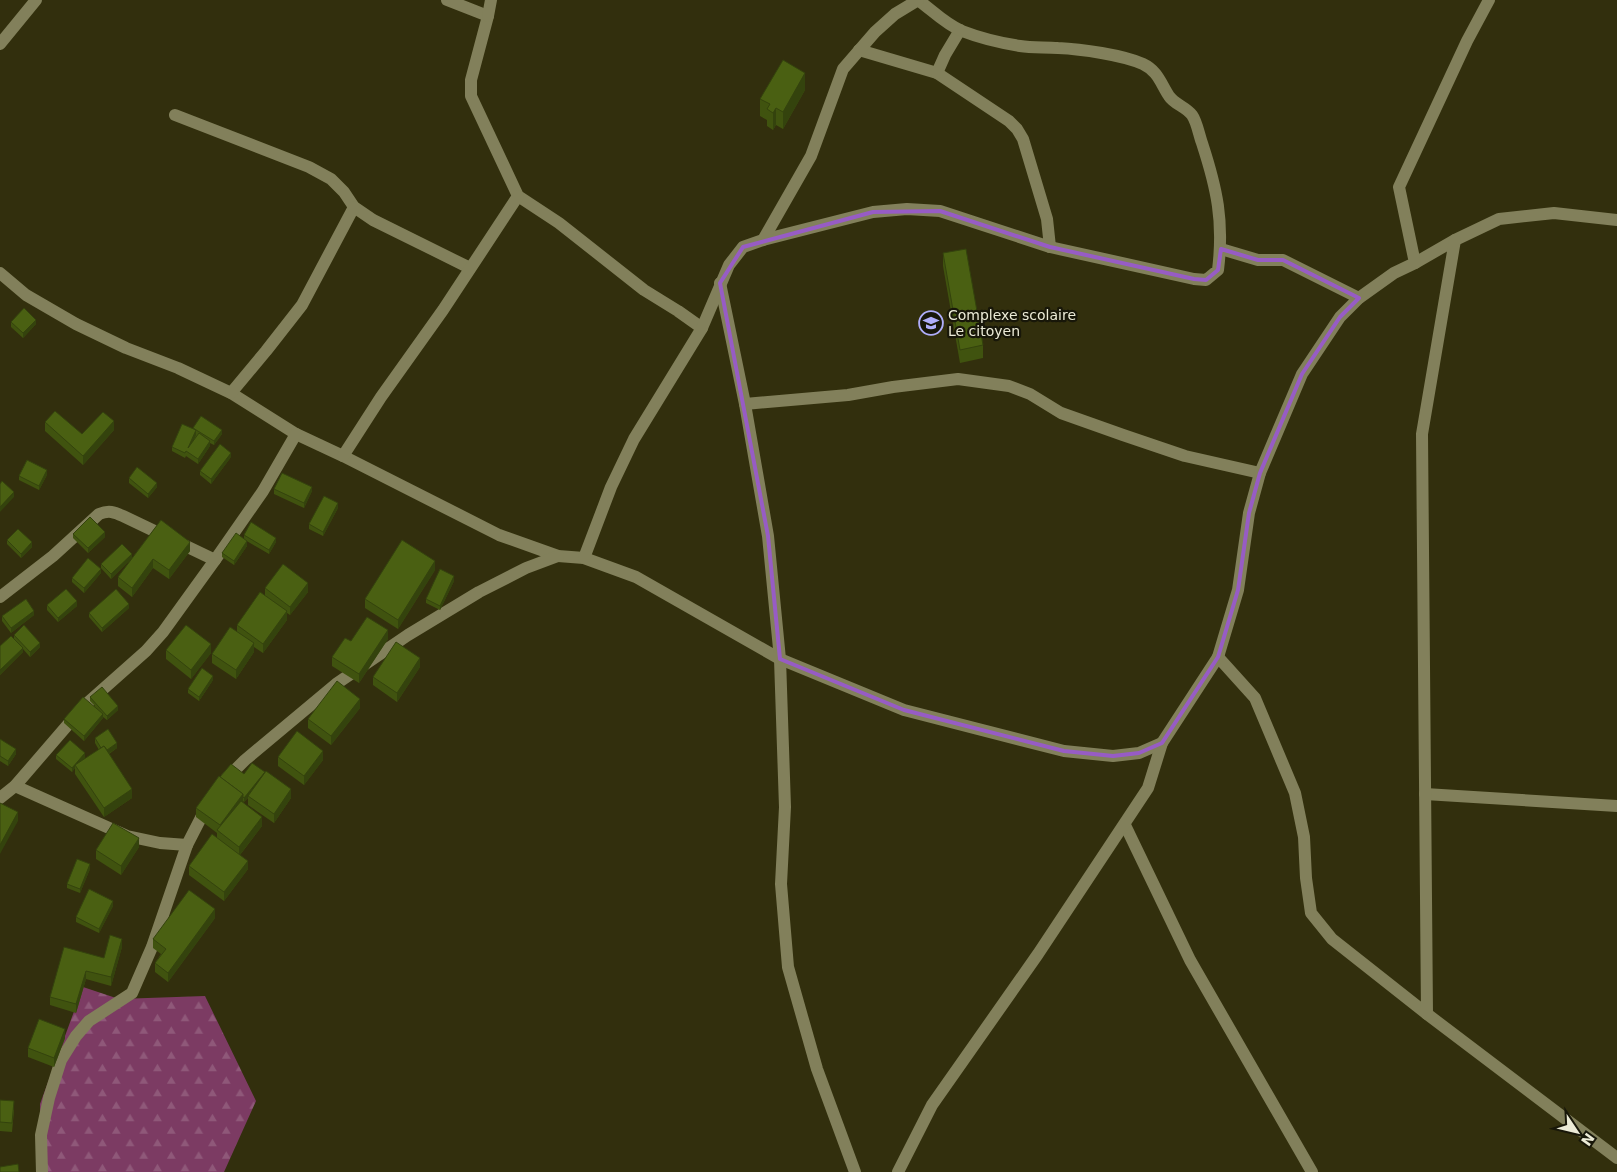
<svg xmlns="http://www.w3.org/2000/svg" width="1617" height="1172" font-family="'DejaVu Sans',sans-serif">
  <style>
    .forest { fill: url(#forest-firs) }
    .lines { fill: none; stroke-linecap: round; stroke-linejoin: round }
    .minor { stroke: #82805b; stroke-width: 12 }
    .wall { fill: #40530f }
    .shaded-wall { fill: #34430d }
    .building { fill: #4a6012; stroke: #34430d }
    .marked { fill: none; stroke: #975cc5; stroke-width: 4; stroke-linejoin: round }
    .labels { text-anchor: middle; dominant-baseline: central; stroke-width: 4.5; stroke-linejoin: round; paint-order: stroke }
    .poi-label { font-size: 14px; fill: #ecebd7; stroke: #181709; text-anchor: start }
  </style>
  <defs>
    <pattern id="forest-firs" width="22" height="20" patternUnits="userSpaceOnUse" patternTransform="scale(1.25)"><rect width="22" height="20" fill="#7c3b63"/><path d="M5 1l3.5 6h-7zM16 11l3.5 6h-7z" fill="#8f5879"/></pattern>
  </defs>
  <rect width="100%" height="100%" fill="#322f0d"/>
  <path class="forest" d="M83,987L119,999L205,996L256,1101L224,1172H43L40,1126V1104Z"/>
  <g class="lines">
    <g class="minor">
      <path d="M447,0L488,16L471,80V96L518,196L559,223L644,290L678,311L702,328"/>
      <path d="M488,16L491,0"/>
      <path d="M0,44L36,0"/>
      <path d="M859,50L937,73L1009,121L1017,129L1023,139L1047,219L1050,247"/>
      <path d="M937,73L945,55L960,30"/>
      <path d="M175,115L309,167L331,179L344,192L354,207L373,220L470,268"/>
      <path d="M763,240L873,212L907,209L940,211L1050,247L1194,279L1206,280L1218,270C1224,221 1217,189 1202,143C1199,135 1197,122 1192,115C1186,107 1174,104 1169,96C1161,84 1158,71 1143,64C1123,55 1081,49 1058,48C1045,47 1032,48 1020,46C1001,43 980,38 962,31C945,24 932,10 918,0"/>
      <path d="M1221,249L1258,260H1283L1359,298"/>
      <path d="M1415,263L1455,240L1499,219L1554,213L1617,220"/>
      <path d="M0,273L26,295L76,324L126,348L178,368L231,393L296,434L343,456L499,535L558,556L584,558L636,577L780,659L904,710L1064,751L1113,756L1139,753L1162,743"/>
      <path d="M720,283L745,404L768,536L780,659L785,807L781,884L788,967L817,1069L855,1172"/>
      <path d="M231,393L266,351L302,305L354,207"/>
      <path d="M745,404L848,395L893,387L958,379L1009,386L1030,394L1061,413L1123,435L1185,456L1260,473"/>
      <path d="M343,456L381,397L443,310L518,196"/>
      <path d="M584,558L611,487L634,439L702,328L729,265L743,247L763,240L811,156L843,69L875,32L895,14L918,0"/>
      <path d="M0,597L53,556L99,514C109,510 114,512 123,516L215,560"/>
      <path d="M1218,657L1255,698L1295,793L1304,837L1306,878L1311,913L1332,939L1427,1014L1617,1158"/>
      <path d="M226,779L245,760L336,684L408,635L479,592L526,568L558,556"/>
      <path d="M15,786L127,836L160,843L187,845L207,806"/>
      <path d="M1425,794L1617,806"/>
      <path d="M0,798L15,786L84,706L146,651L163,632L215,560L263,491L296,434"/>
      <path d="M1125,825L1190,960L1312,1172"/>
      <path d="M1427,1014L1422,434L1455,240"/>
      <path d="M42,1172L41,1135L49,1098L61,1060L76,1036L89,1021L132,993L152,947L187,845"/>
      <path d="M898,1172L932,1105L1038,954L1148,788L1162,743L1218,657L1238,590L1249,513L1260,473L1302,374L1340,317L1359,298L1394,273L1415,263L1399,187L1467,41L1489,0"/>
    </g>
  </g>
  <g class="wall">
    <path d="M805,90L783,129L776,125L773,130L767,126V120L760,116V99Z"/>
    <path d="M943,253L983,345V358L960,363L943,266Z"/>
    <path d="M11,322L36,324L23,338L11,327Z"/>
    <path d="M45,422L82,434L114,430L83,465L45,431Z"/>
    <path d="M193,428L222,434L214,445L210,443V446L198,464L186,456L185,458L172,451V447L193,429Z"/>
    <path d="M231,457L211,484L200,475V471Z"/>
    <path d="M47,475L39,490L19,480V476Z"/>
    <path d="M129,478L157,487L148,498L129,483Z"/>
    <path d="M274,489L312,491L304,508L274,494Z"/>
    <path d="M338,508L323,536L309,529V524Z"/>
    <path d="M161,520L190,551L169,579L153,568L132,597L118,586V577Z"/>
    <path d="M73,534L105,537L88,553L73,538Z"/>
    <path d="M244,535L276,542L269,554L245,540L247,546L234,565L222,557V553L244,539Z"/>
    <path d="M7,540L32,547L21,558L7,544Z"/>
    <path d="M132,558L111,579L101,568V564Z"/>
    <path d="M435,570L398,629L365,608V599Z"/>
    <path d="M101,573L84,593L72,582V578Z"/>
    <path d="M454,581L440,610L426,603V599Z"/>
    <path d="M265,588L308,592L290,615L287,613V620L263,653L254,647V652L236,679L212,663V654L237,632V625L265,596Z"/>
    <path d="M47,605L77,606L58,622L47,610Z"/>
    <path d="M129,608L102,632L89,617V613Z"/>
    <path d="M34,615L11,633L2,621V616Z"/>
    <path d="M14,635L40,647L30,657L23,649V652L0,675V646L14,639Z"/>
    <path d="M388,639L359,683L332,666V657L351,641Z"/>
    <path d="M166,650L211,653L191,679L166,659Z"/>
    <path d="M420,667L397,702L373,685V677Z"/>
    <path d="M213,680L199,701L188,693V689Z"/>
    <path d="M90,697L118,710L107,720L103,717V718L84,741L64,723V719L95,706L90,701Z"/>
    <path d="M360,708L331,745L308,728V719Z"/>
    <path d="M95,738L117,748L109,754L132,798L104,817L75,774V768L72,772L56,759V755L85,757L82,761L99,750L95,743Z"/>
    <path d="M0,739L16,754L8,766L0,761Z"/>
    <path d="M278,757L323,760L304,785L278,766Z"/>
    <path d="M220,777L291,798L274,823L248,805V798L244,802L243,801V802L262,826L240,855L248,869L224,901L189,875V866L217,838V833L196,817V808Z"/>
    <path d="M139,847L121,875L96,859V850Z"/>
    <path d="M90,869L80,893L67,888V884Z"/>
    <path d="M113,906L99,933L76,922V917Z"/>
    <path d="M215,918L168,982L155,972V963L161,954L153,948V939Z"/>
    <path d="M122,947L111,986L86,979L76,1013L50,1005V997L104,958Z"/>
    <path d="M65,1038L54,1067L28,1057V1048Z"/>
    <path d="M0,1100L14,1110L12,1132L0,1131Z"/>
  </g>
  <g class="shaded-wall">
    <path d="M805,73V90L783,129V112Z"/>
    <path d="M776,108V125L773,130V113Z"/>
    <path d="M36,320V324L23,338V333Z"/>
    <path d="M114,421V430L83,465V456Z"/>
    <path d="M196,430V435L188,453V448Z"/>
    <path d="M222,430V434L214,445V441Z"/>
    <path d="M210,441V446L198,464V459Z"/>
    <path d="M231,453V457L211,484V479Z"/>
    <path d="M47,470V475L39,490V486Z"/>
    <path d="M157,483V487L148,498V494Z"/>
    <path d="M312,487V491L304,508V503Z"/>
    <path d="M14,492V497L0,512V507Z"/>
    <path d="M338,503V508L323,536V532Z"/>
    <path d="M105,532V537L88,553V548Z"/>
    <path d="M276,538V542L269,554V550Z"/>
    <path d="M247,541V546L234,565V561Z"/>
    <path d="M32,542V547L21,558V554Z"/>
    <path d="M190,542V551L169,579V570Z"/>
    <path d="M132,554V558L111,579V574Z"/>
    <path d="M153,559V568L132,597V588Z"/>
    <path d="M435,561V570L398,629V620Z"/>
    <path d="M101,569V573L84,593V588Z"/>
    <path d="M454,576V581L440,610V606Z"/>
    <path d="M308,583V592L290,615V607Z"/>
    <path d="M77,601V606L58,622V618Z"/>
    <path d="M129,604V608L102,632V628Z"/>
    <path d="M34,611V615L11,633V628Z"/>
    <path d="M287,611V620L263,653V644Z"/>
    <path d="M388,630V639L359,683V674Z"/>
    <path d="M40,643V647L30,657V652Z"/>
    <path d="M254,643V652L236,679V670Z"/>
    <path d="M211,644V653L191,679V670Z"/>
    <path d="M23,648V652L0,675V670Z"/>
    <path d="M420,658V667L397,702V693Z"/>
    <path d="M213,676V680L199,701V697Z"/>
    <path d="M360,699V708L331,745V736Z"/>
    <path d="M118,706V710L107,720V716Z"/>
    <path d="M103,714V718L84,741V736Z"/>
    <path d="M117,743V748L105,756V752Z"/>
    <path d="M16,749V754L8,766V761Z"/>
    <path d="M323,751V760L304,785V776Z"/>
    <path d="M85,753V757L77,767L75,765V768L72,772V768Z"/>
    <path d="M265,772L248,796V798L244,802V798Z"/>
    <path d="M132,789V798L104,817V808Z"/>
    <path d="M291,789V798L274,823V814Z"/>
    <path d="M243,794V802L220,832V825Z"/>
    <path d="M18,812V821L0,854V845Z"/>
    <path d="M262,817V826L239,856V847Z"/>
    <path d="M139,838V847L121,875V866Z"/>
    <path d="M248,861V869L224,901V892Z"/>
    <path d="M90,864V869L80,893V889Z"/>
    <path d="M113,901V906L99,933V929Z"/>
    <path d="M215,909V918L168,982V973Z"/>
    <path d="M122,939V947L111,986V977Z"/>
    <path d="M86,971V979L76,1013V1004Z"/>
    <path d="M65,1029V1038L54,1067V1058Z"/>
  </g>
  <g class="building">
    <path d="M783,60L805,73L783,112L776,108L773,113L767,109L770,104L760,99Z"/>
    <path d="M966,249L983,345L960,350L943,253Z"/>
    <path d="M24,308L36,320L23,333L11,322Z"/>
    <path d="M55,411L82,434L103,412L114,421L83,456L45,422Z"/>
    <path d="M201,416L222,430L214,441L193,428Z"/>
    <path d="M182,424L196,430L188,448L199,433L210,441L198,459L186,451L185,453L172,447Z"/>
    <path d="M220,444L231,453L211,479L200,471Z"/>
    <path d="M27,460L47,470L39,486L19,476Z"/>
    <path d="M137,467L157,483L148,494L129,478Z"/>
    <path d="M282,473L312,487L304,503L274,489Z"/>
    <path d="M2,481L14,492L0,507V484Z"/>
    <path d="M324,496L338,503L323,532L309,524Z"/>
    <path d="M90,517L105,532L88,548L73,534Z"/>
    <path d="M161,520L190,542L169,570L153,559L132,588L118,577Z"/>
    <path d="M251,522L276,538L269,550L244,535Z"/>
    <path d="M18,529L32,542L21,554L7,540Z"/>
    <path d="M236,533L247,541L234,561L222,553Z"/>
    <path d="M402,540L435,561L398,620L365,599Z"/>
    <path d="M122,544L132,554L111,574L101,564Z"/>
    <path d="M88,558L101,569L84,588L72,578Z"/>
    <path d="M283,564L308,583L290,607L265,588Z"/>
    <path d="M440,569L454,576L440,606L426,599Z"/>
    <path d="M66,589L77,601L58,618L47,605Z"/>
    <path d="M116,589L129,604L102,628L89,613Z"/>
    <path d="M260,592L287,611L263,644L237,625Z"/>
    <path d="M26,599L34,611L11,628L2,616Z"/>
    <path d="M367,617L388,630L359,674L332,657L345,638L351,641Z"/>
    <path d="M24,625L40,643L30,652L14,635Z"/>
    <path d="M186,625L211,644L191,670L166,650Z"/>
    <path d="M230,627L254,643L236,670L212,654Z"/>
    <path d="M11,636L23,648L0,670V646Z"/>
    <path d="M396,642L420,658L397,693L373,677Z"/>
    <path d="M202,668L213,676L199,697L188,689Z"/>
    <path d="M337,681L360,699L331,736L308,719Z"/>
    <path d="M102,687L118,706L107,716L90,697Z"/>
    <path d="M83,697L103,714L84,736L64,719Z"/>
    <path d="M108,729L117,743L107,750L104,746L101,748L95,738Z"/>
    <path d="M297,731L323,751L304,776L278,757Z"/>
    <path d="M0,739L16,749L8,761L0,756Z"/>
    <path d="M70,740L85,753L72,768L56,755Z"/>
    <path d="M104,746L132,789L104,808L75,765Z"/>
    <path d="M252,763L265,772L244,798L243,797V794L220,777L231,764L244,774Z"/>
    <path d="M266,771L291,789L274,814L248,796Z"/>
    <path d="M219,776L243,794L220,825L196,808Z"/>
    <path d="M241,801L262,817L239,847L217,830Z"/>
    <path d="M0,803L18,812L0,845Z"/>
    <path d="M113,823L139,838L121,866L96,850Z"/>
    <path d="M212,834L248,861L224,892L189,866Z"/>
    <path d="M77,859L90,864L80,889L67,884Z"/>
    <path d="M89,889L113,901L99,929L76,917Z"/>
    <path d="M189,890L215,909L168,973L155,963L166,949L153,939Z"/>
    <path d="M110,935L122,939L111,977L86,971L76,1004L50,997L64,947L104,958Z"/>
    <path d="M39,1019L65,1029L54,1058L28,1048Z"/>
    <path d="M0,1100L14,1101L12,1123L0,1122Z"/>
    <path d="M18,1164L19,1172H0V1167Z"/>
  </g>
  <path class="marked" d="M940,211L1050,247L1194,279L1206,280L1218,270L1221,249L1258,260H1283L1359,298L1340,317L1302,374L1260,473L1249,513L1238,590L1218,657L1162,743L1139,753L1113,756L1064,751L904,710L780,659L768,536L720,283L743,247L873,212Z"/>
  <defs>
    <g id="school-ring" transform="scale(1.25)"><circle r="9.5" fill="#181709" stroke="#b0aefa" stroke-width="1.5"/><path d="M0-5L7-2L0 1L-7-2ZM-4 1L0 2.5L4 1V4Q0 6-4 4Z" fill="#b0aefa"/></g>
  </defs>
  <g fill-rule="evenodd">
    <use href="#school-ring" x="931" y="323"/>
  </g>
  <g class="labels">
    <g class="poi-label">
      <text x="948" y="315">Complexe scolaire<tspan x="948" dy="16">Le citoyen</tspan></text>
    </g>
  </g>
  <g transform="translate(1577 1132) rotate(125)" stroke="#181709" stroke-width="4" paint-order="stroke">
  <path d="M0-4L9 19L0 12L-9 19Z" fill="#ecebd7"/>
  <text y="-8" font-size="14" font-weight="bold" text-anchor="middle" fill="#ecebd7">N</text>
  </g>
</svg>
